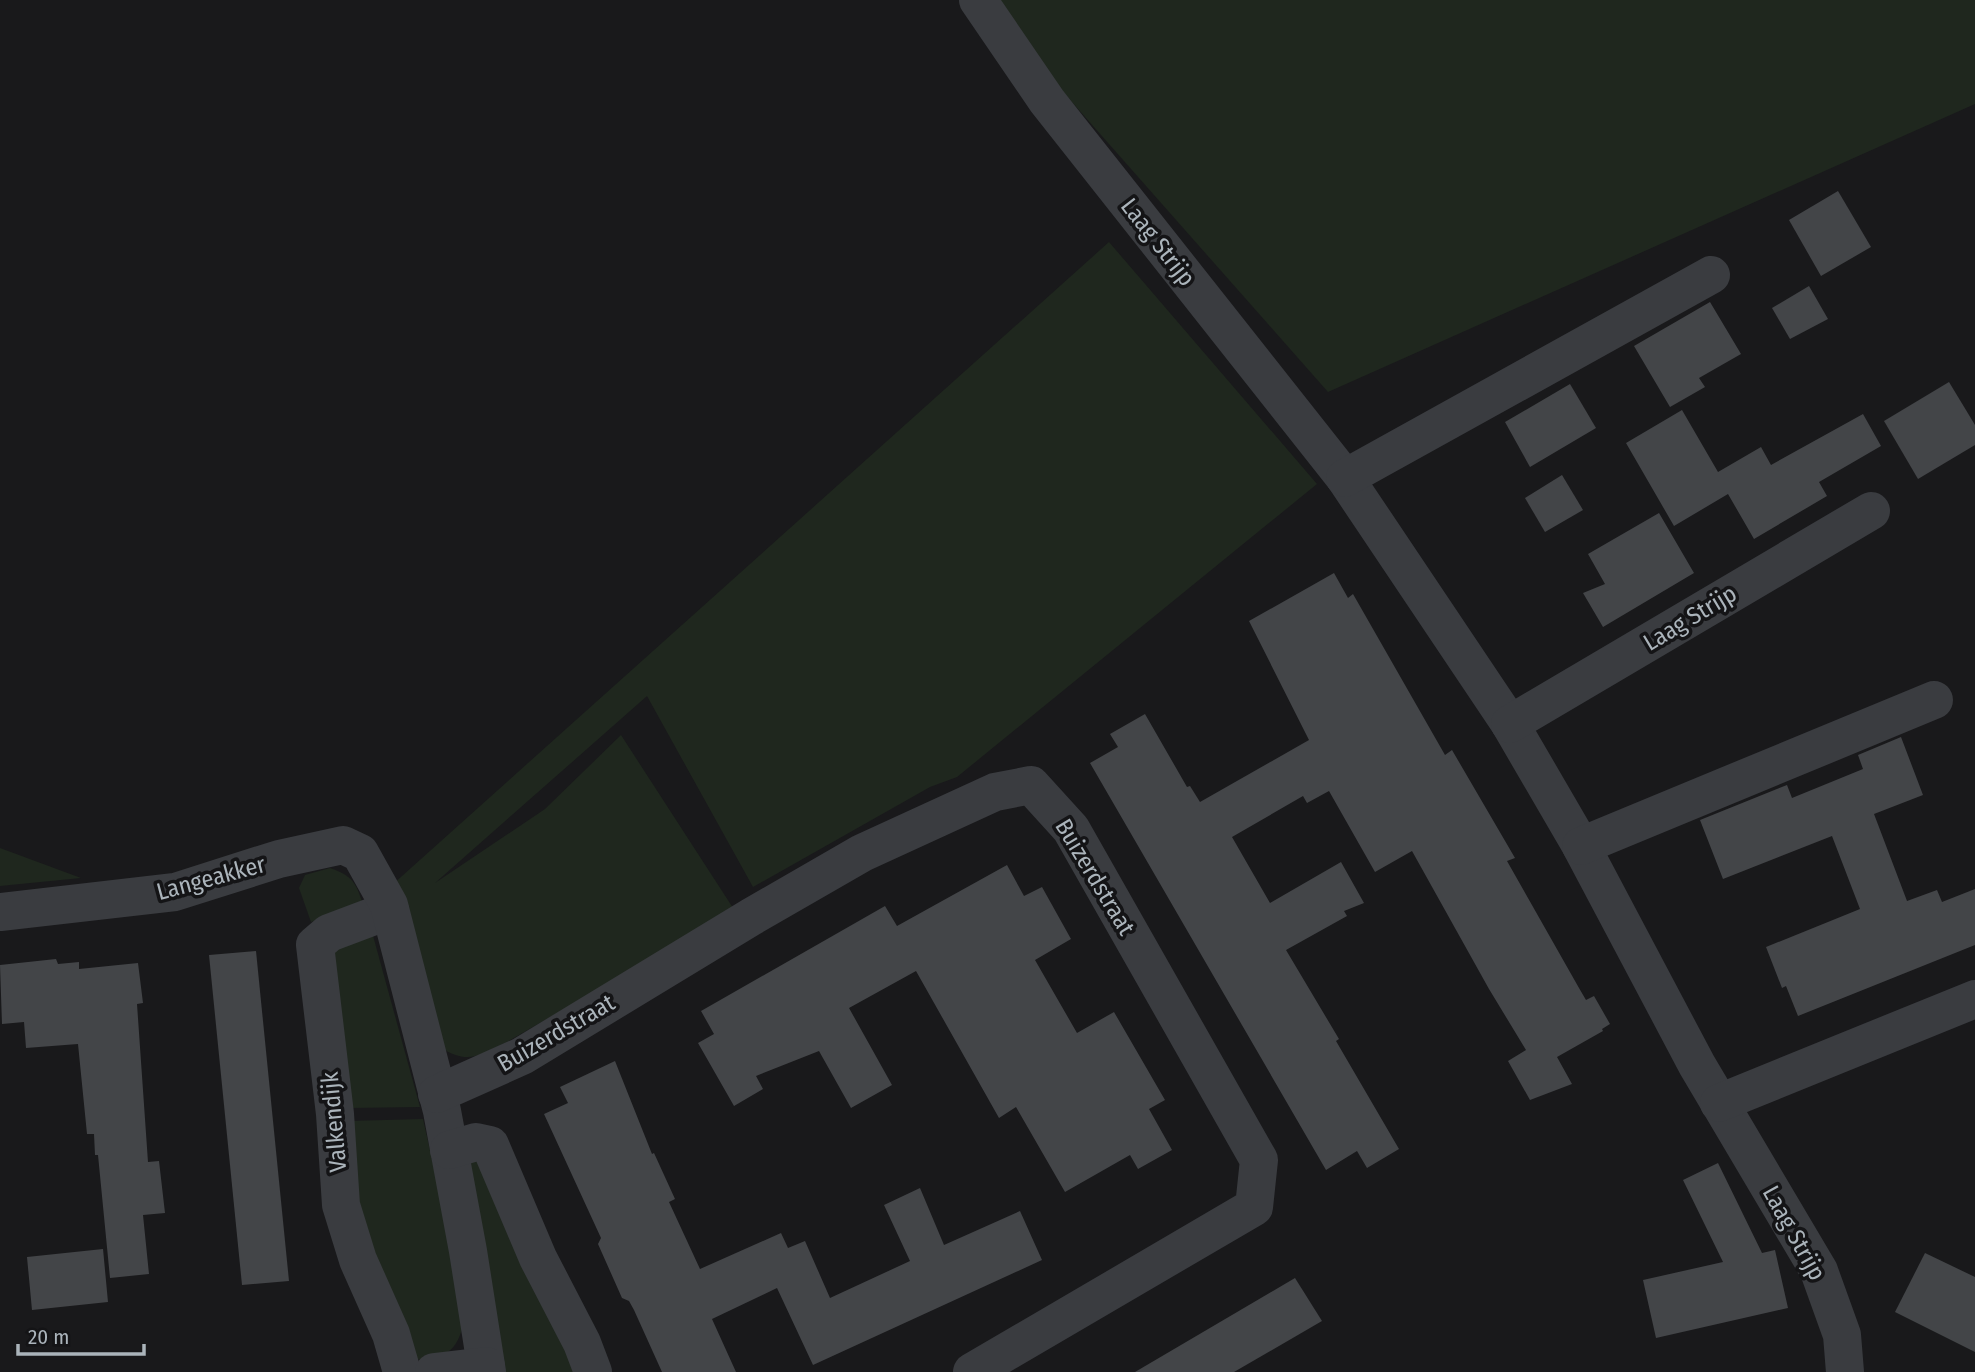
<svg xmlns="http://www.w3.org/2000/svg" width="1975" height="1372" font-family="'Fira Sans Condensed',sans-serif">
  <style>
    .green { fill: #1f271e }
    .building { fill: #434548 }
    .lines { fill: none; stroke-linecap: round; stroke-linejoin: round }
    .street { stroke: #3a3c40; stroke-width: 38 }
    .labels { text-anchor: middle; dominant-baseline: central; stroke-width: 7; stroke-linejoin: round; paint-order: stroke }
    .street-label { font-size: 24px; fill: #abb4bb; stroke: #141416 }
  </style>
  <rect width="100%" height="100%" fill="#19191b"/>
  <g class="green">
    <path d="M996,0H1975V104L1328,392L1056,84Z"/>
    <path d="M1109,242L1317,484L957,777L930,787L753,887L647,696L435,883L545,809L621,735L735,911L505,1043C477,1056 468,1065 440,1047L392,885Z"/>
    <path d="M0,848L81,878L0,886Z"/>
    <path d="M330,868C353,876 356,883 363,905L311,922L299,888L305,875Z"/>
    <path d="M372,932L420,1107L349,1108L333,954L335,946Z"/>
    <path d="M423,1119L443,1208L463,1325C456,1356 440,1358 412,1360L359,1225L348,1121Z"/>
    <path d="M475,1158L579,1372H503L468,1160Z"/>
  </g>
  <g class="building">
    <path d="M1838,191L1871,247L1821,276L1789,220Z"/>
    <path d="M1809,286L1828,319L1790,339L1772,308Z"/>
    <path d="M1710,302L1741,354L1699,378L1705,387L1670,407L1634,346Z"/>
    <path d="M1949,382L1975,425V445L1918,479L1884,421Z"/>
    <path d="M1570,384L1596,428L1530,467L1505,422Z"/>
    <path d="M1682,410L1718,472L1761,447L1771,465L1863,414L1881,446L1819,482L1827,496L1754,539L1728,494L1674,526L1626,443Z"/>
    <path d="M1562,475L1583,510L1545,532L1525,498Z"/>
    <path d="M1659,513L1694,573L1603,627L1583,593L1605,584L1588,554Z"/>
    <path d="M1334,573L1348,598L1353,594L1445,755L1452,750L1515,858L1507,861L1579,988L1586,1000L1594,996L1610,1024L1602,1029L1603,1031L1557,1057L1572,1084L1530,1100L1508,1061L1526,1050L1489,989L1412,851L1375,872L1329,791L1307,803L1303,796L1232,837L1270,903L1341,862L1364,903L1344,911L1347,916L1286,950L1339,1039L1336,1041L1399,1149L1367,1168L1357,1151L1326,1170L1090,763L1118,747L1110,734L1145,714L1187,787L1190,786L1200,802L1309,740L1249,621Z"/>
    <path d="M1901,737L1923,795L1874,814L1907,901L1937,890L1942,902L1975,889V945L1798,1016L1786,986L1782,988L1766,947L1860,909L1832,836L1723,879L1700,820L1787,785L1792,798L1863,769L1858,755Z"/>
    <path d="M1007,865L1024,896L1042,887L1071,939L1035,960L1077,1033L1114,1012L1165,1100L1149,1109L1172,1150L1138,1169L1130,1155L1065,1192L1016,1107L999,1118L916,971L849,1008L892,1085L851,1108L819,1051L756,1076L763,1089L734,1106L698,1043L714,1034L701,1011L885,906L897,926Z"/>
    <path d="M256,951L289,1281L242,1285L209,955Z"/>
    <path d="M56,959L58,964L79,962V969L138,963L143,1003L137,1004L148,1162L159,1161L165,1213L143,1215L149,1274L110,1278L98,1155H95L94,1134H87L78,1044L26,1048L24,1022L2,1024L0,965Z"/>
    <path d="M615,1061L652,1154L654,1153L675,1199L669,1202L700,1269L781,1233L788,1248L805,1241L830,1298L910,1261L884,1205L920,1188L944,1245L1020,1211L1042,1260L813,1365L777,1288L712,1319L736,1372H662L634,1310L629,1301L622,1298L598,1244L601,1238L544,1114L568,1103L560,1087Z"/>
    <path d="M1718,1163L1762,1253L1775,1250L1788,1308L1656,1338L1643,1280L1723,1262L1683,1180Z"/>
    <path d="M103,1249L108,1302L32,1310L27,1257Z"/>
    <path d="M1925,1253L1975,1277V1352L1895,1312Z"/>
    <path d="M1295,1278L1322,1321L1234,1372H1135Z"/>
  </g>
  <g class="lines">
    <g class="street">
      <path d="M978,0L1047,101L1345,478L1510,724L1581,846L1697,1065L1819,1271L1842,1335L1845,1372"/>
      <path d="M1345,478L1711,275"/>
      <path d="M1510,724L1871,511"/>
      <path d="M1581,846L1934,700"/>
      <path d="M390,910L329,933L315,945L335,1114L341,1205L358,1260L391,1334L402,1372"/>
      <path d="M0,912L175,892L279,859L343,845L360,853L389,905L442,1111L468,1251L487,1372"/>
      <path d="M437,1094L522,1056L751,917L862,853L995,792L1031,785L1071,829L1259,1160L1254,1207L972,1372"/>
      <path d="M1719,1103L1975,999"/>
      <path d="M449,1150L476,1142L490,1145L538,1258L582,1343L593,1372"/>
      <path d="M434,1372L486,1366"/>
    </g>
  </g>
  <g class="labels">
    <g class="street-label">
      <text transform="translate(1158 242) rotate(52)">Laag Strijp</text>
      <text transform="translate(1690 618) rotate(-31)">Laag Strijp</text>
      <text transform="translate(1095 877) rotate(59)">Buizerdstraat</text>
      <text transform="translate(211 878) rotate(-15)">Langeakker</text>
      <text transform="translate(556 1033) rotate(-30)">Buizerdstraat</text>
      <text transform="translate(334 1122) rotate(-95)">Valkendijk</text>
      <text transform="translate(1794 1233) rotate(61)">Laag Strijp</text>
    </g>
  </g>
  <path d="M18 1344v10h126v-10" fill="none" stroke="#abb4bb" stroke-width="3.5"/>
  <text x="28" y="1344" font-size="21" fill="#abb4bb" stroke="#141416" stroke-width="5" paint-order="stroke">20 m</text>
</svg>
